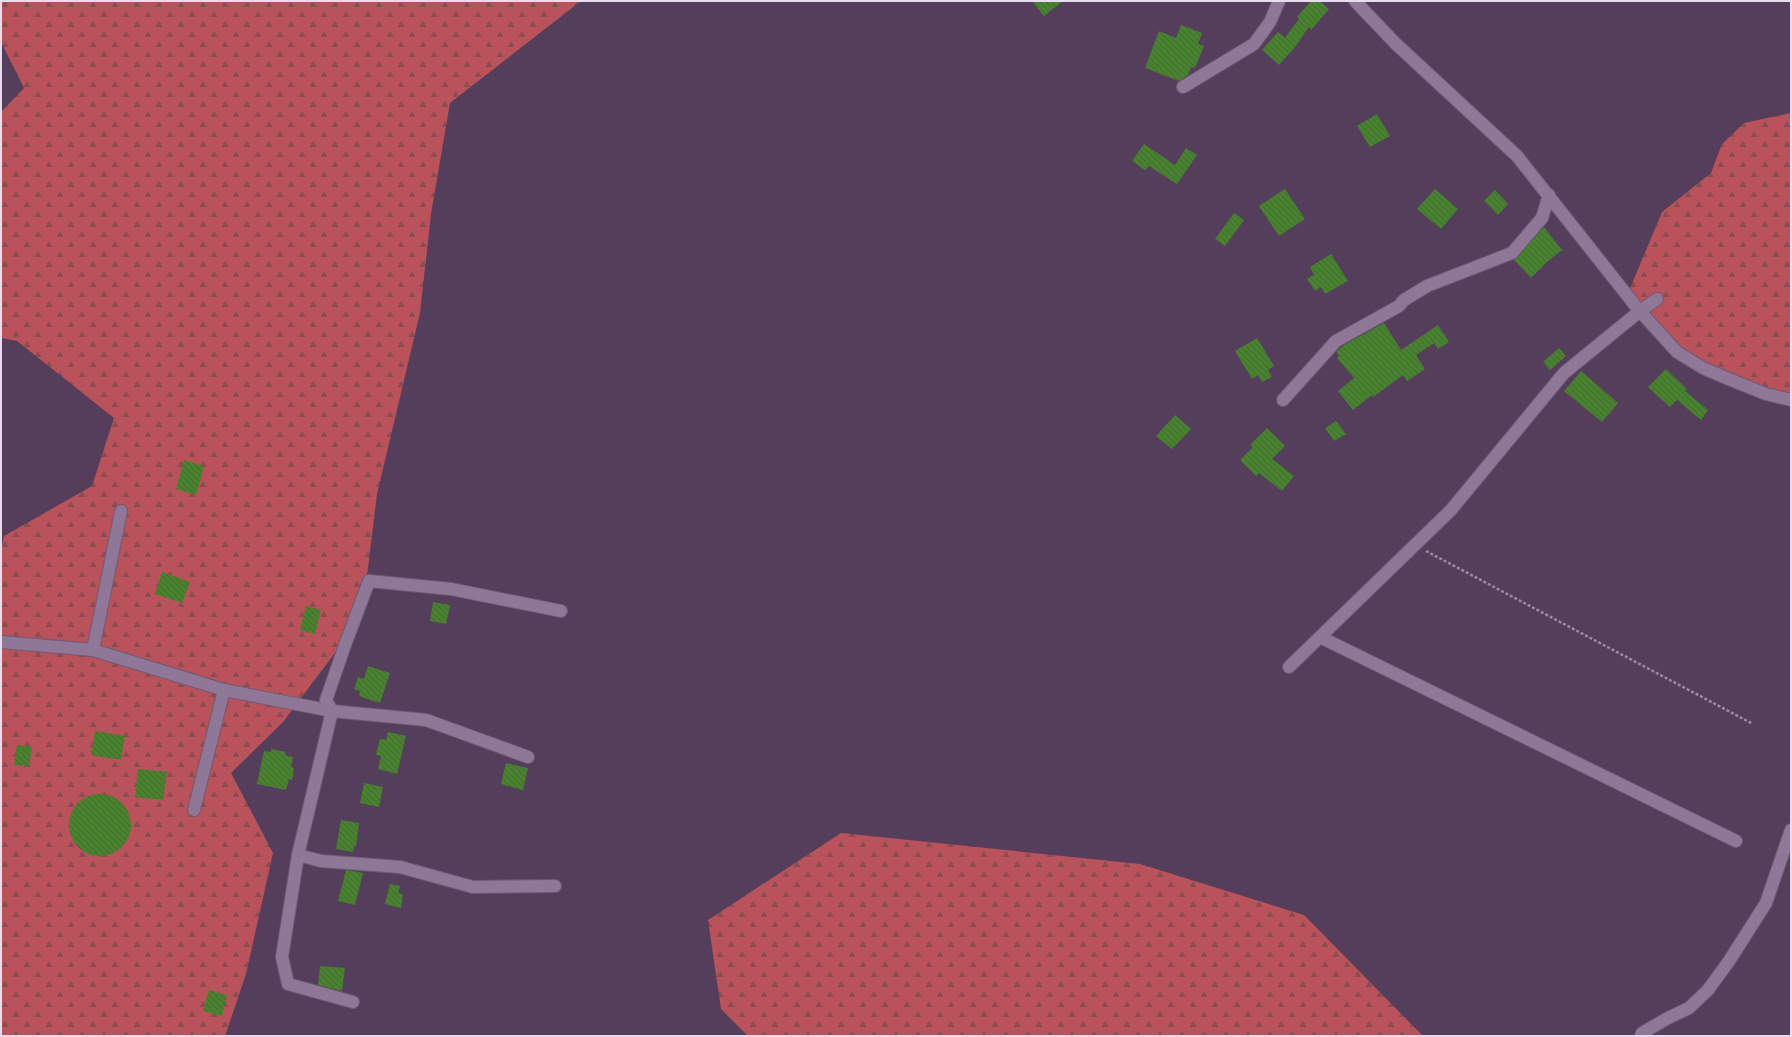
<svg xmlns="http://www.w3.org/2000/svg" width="1792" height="1037" font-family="'PT Serif',serif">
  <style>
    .forest { fill: url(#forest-firs) }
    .building { fill: url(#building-back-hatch) }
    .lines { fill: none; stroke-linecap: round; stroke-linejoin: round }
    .minor-casing { stroke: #6e5b74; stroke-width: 14 }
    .path { stroke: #9b8aa1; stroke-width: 2.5; stroke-dasharray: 3 2; stroke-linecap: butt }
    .minor { stroke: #8f7797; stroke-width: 12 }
  </style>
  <defs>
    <pattern id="forest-firs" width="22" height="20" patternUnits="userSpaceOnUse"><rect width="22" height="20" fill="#b9525a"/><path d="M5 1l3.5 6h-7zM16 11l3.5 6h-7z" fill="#8b4c52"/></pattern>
    <pattern id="building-back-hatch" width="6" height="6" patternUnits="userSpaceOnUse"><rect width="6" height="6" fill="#47822d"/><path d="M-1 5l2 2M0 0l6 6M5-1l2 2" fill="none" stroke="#476837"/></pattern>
  </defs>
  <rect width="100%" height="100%" fill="#543e5b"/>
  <g class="forest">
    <path d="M1,1H581L450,103L431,214L420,313L377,494L362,617L283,722L231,773L273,853L246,974L225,1036H1V551L4,536L92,486L114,418L17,341L1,338V112L24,88L1,42Z"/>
    <path d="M1791,113V401L1674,352L1626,298L1662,212L1711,173L1722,144L1744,123Z"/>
    <path d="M841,833L1140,864L1304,915L1423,1036H748L721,1009L708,920Z"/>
  </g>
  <g class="building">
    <path d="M1032,1H1063L1044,16Z"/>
    <path d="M1311,1H1320L1329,9L1311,30L1309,27L1295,47L1279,65L1262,50L1278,32L1285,38L1299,19L1297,17Z"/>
    <path d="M1181,25L1202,33L1198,44L1204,46L1195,68L1191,67L1188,75L1179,81L1145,68L1159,31L1176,38Z"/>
    <path d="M1377,114L1390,136L1370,147L1357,126Z"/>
    <path d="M1144,144L1175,165L1186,148L1197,155L1177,184L1149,166L1145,170L1132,161Z"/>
    <path d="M1285,189L1305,219L1279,236L1259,206Z"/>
    <path d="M1435,189L1458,209L1441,229L1417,209Z"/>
    <path d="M1495,190L1508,204L1498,215L1484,201Z"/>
    <path d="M1234,213L1244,220L1225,246L1215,239Z"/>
    <path d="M1544,227L1562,250L1547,262L1531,278L1514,260Z"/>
    <path d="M1331,254L1348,281L1325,294L1321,287L1315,291L1307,279L1314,275L1310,267Z"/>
    <path d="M1384,323L1401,350L1438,325L1449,342L1438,349L1434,343L1416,355L1425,369L1407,381L1403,375L1373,397L1372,395L1353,410L1338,391L1354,378L1337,358L1339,356L1336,352L1344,345Z"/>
    <path d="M1257,338L1274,366L1268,370L1272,377L1262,382L1258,375L1252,379L1235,351Z"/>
    <path d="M1559,348L1566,356L1550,370L1543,362Z"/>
    <path d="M1666,369L1687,389L1685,391L1708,410L1701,420L1677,400L1670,407L1648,387Z"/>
    <path d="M1581,371L1618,403L1602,422L1564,391Z"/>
    <path d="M1175,415L1191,429L1172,449L1156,436Z"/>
    <path d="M1336,421L1346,434L1334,441L1325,428Z"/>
    <path d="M1267,428L1285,446L1272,459L1294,476L1282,491L1259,473L1256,476L1240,460L1253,447L1250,445Z"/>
    <path d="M184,460L204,466L196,495L176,489Z"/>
    <path d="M162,572L190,582L182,603L155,594Z"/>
    <path d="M433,602L450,605L446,624L430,621Z"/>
    <path d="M306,606L321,610L315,634L300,630Z"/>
    <path d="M368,666L390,673L380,703L359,696L360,691L354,689L358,677L364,679Z"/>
    <path d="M95,731L125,736L121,760L91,755Z"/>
    <path d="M388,732L406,736L397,774L378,769L381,756L376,755L380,739L386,740Z"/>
    <path d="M17,745L32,747L29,766L14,765Z"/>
    <path d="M271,749L286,752L285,755L293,757L291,767L294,768L292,780L289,779L286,790L257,784L264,751L271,752Z"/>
    <path d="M506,763L528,768L523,790L501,784Z"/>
    <path d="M138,769L167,772L163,800L135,797Z"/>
    <path d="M364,783L383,787L379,807L360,803Z"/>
    <circle cx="100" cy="825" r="31"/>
    <path d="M341,820L359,823L356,846H354L353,852L336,849Z"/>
    <path d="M346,870L363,873L355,905L338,901Z"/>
    <path d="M390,884L400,886L398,893L403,894L401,908L385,904Z"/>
    <path d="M320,966L345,968L342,991L318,985Z"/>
    <path d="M209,990L227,995L222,1016L203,1011Z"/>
  </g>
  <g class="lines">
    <g class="minor-casing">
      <g id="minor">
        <path d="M1355,1L1395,43L1517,156L1638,309L1677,352L1703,368L1731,380L1766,394L1791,400"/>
        <path d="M1183,87L1254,44L1270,22L1279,1"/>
        <path d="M1283,400L1336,341L1399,306L1404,300L1427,286L1512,253L1542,218L1549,195"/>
        <path d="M1320,637L1736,841"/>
        <path d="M1,642L93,650L224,690L332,711L426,720L528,757"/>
        <path d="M93,650L121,511"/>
        <path d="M1289,667L1451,510L1564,373L1640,311L1657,299"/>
        <path d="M194,810L224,690"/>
        <path d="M298,855L282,957L288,984L353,1002"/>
        <path d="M555,886L473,887L400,867L321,861L298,855L332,711L326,700L345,645L369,581L451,589L561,611"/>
        <path d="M1641,1036L1642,1033L1668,1018L1689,1008L1708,990L1729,961L1766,903L1791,830"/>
      </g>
    </g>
    <path class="path" d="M1426,551L1753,724"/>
    <use href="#minor" class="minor"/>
  </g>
  <rect width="1792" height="1037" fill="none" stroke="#e9dcee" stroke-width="4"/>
</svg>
